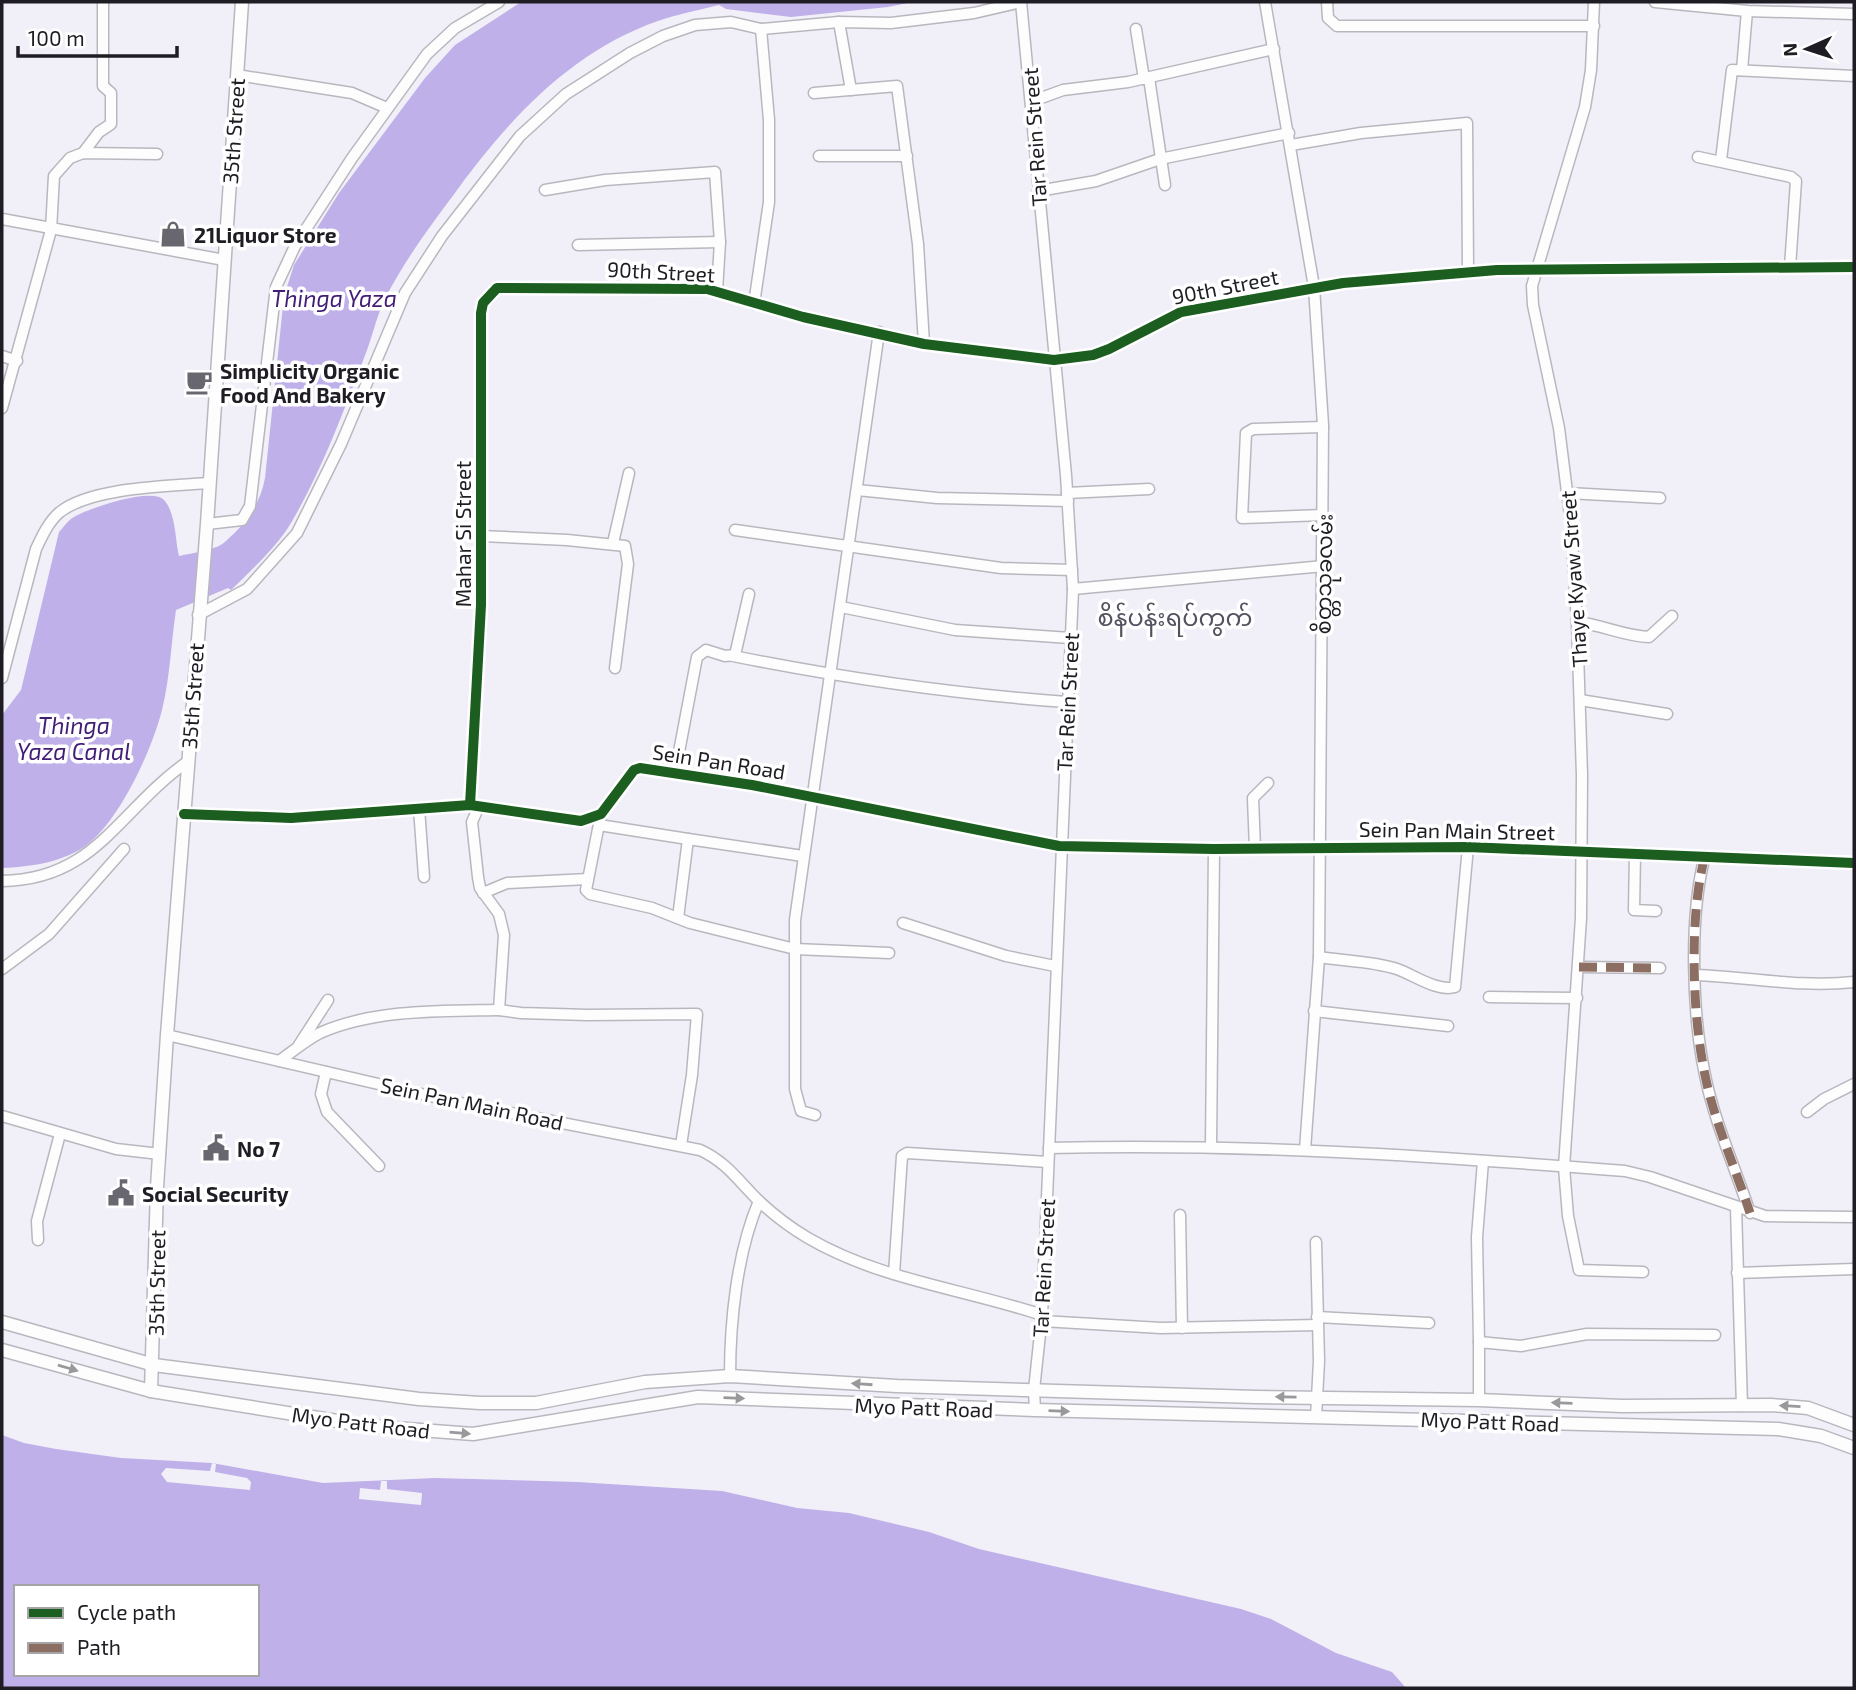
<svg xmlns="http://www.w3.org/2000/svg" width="1856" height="1690" font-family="'Exo 2','Noto Sans Myanmar',sans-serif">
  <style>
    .water { fill: #c0b0e9; fill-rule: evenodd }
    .pier { fill: #f1eff8 }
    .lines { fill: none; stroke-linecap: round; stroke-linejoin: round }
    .minor-casing { stroke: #b9b7be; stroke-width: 13 }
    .major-casing { stroke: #b9b7be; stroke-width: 15 }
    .minor { stroke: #fdfdfe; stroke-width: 10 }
    .major { stroke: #fdfdfe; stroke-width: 12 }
    .quiet { stroke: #8d6e63; stroke-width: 9; stroke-dasharray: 18 9; stroke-linecap: butt }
    .cycleway-casing { stroke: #fff; stroke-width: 15 }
    .cycleway { stroke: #1b5e20; stroke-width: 10 }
    .oneway { fill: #99989b }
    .labels { text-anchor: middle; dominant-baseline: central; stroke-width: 7; stroke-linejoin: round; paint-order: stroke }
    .street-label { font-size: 21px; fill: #1f1d23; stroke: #fff }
    .poi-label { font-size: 21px; font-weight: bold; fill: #1f1d23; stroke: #fff; text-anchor: start }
    .water-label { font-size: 23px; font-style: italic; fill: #421d76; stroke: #fff }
    .quarter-label { font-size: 24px; fill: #55515f; stroke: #fff }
  </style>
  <rect width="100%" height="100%" fill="#f1eff8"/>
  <g class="water">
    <path d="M521,2H913L888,7L791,17L726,9L719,5C699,10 678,14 658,21C569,52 505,123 452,197C428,229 403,263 385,299C376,317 372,339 364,358C343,413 321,472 291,523C276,548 252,569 231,590L228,588L176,610C171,643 170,678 162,710C152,750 120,819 88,844C65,862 30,867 2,868V715L21,690L59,532C64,527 68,520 74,517C89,508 149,488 163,499C176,511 175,541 179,556C192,553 218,550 226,541C246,523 260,505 265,478L284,296L294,265L339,193L425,78L455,45Z"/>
    <path d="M2,1435L24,1443L56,1449L121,1458L212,1463L323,1483L435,1478L577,1482L722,1491L797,1508L849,1513L929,1532L979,1549L1241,1609L1271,1619L1336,1653L1392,1672L1406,1688H2ZM16,1587H257V1674H16Z"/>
  </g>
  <g class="pier">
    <path d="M212,1463L216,1464L215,1472L247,1478L251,1482L250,1490L167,1482L161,1474L166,1468L210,1471Z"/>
    <path d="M381,1481H387V1489L422,1493L421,1505L359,1499L360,1488L380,1490Z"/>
  </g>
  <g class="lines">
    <g class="minor-casing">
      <g id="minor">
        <path d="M1021,2L1066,475L1073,589L1042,1315L1034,1390L1035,1410"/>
        <path d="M1265,2L1314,287L1323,425L1319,957L1305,1150"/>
        <path d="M1327,2L1328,18L1337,26H1594"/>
        <path d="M1594,2L1591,70L1585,107L1532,286L1533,305L1559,428L1571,524L1577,622L1582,775L1581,918L1564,1167L1568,1216L1579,1270L1643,1272"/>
        <path d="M1655,2L1747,11L1854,14"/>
        <path d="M839,22L851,90"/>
        <path d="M1136,29L1144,79"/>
        <path d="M1742,70L1747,11"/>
        <path d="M237,75L352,93L387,108"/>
        <path d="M1149,78L1165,185"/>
        <path d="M814,93L897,86L918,244L924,344"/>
        <path d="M1033,101L1063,90L1128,82L1274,49"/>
        <path d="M1291,145L1361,133L1467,123L1468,272"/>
        <path d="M83,153L99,132L111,124V93L103,86V2"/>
        <path d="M819,156H907"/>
        <path d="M1698,157L1791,177L1796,181L1790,267"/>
        <path d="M1721,160L1732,70L1854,76"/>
        <path d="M545,190L605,180L715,172L720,242L717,291"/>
        <path d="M1038,191L1096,181L1160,159L1289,133"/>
        <path d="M2,219L224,260"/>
        <path d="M578,245L720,242"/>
        <path d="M754,304L769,202V120L761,29"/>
        <path d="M2,356L17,361"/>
        <path d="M2,408L51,230L54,176L70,158L83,153L157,154"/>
        <path d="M1323,427L1253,429L1246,433L1242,518L1323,515"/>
        <path d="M857,490L937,498L1068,501"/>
        <path d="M1067,493L1149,489"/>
        <path d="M1568,493L1660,498"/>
        <path d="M207,524L242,520L250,506L276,287L295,246L352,158L427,54L455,28L499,2"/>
        <path d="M735,530L1001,568L1072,570"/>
        <path d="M481,536L567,540L625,546L628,564L615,668"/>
        <path d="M613,543L629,473"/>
        <path d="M1073,589L1324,566"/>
        <path d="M841,607L955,630L1070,638"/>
        <path d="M198,615L247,589L297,533L341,444L405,293L442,236L520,136L566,94L630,53L663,36L695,25L731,22L761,29L839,22L891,23L974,13L1021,2"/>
        <path d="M1577,622C1603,625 1623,636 1649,637L1672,616"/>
        <path d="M733,656C843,678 954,694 1066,702"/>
        <path d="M2,678L36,549C42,536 49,521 60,512C92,487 170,486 209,483"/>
        <path d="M1580,700L1667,714"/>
        <path d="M675,773L697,657L706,650L725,656L735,655L749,594"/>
        <path d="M470,805L481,605V313L483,303L497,288L707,289L803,317L924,344L1054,360L1093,355L1109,349L1181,312L1343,283L1497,270L1854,267"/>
        <path d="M479,806L472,822L478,877L480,888L499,914L504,935L499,1010L521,1013L588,1015L697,1014L692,1075L681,1145"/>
        <path d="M419,808L424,877"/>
        <path d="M184,814L291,818L470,805L581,821L601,814L634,770L640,768L752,785L1059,846L1214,849L1468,847L1854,863"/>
        <path d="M601,814L586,890L590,894L652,908L690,923L795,949L889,953"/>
        <path d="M599,825L688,839"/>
        <path d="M1255,849L1253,798L1268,783"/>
        <path d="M1635,853L1634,910L1656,911"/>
        <path d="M1705,856C1689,915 1692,1014 1705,1075C1714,1121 1735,1167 1750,1213"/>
        <path d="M2,881C95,880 118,811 187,762"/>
        <path d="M483,893L507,883L588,879"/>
        <path d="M678,918L688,839L803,856"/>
        <path d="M903,923L1006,956L1055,966"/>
        <path d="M1319,957C1344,961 1373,961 1397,969C1414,975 1437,992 1455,987L1468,847"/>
        <path d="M1579,967L1660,968"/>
        <path d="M2,969L49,934L124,849"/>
        <path d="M1696,975C1750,977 1801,988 1854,982"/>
        <path d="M1489,997L1577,998"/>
        <path d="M1314,1011L1448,1026"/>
        <path d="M167,1035L460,1103L700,1150C727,1162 740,1183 760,1202C775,1216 791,1228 808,1238C880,1280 964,1289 1042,1315"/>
        <path d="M299,1045L328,1000"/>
        <path d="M279,1061C292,1052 306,1040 320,1033C374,1009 442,1011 499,1010"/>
        <path d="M326,1072L321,1094L327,1112L379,1166"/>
        <path d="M1807,1112L1824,1099L1854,1084"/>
        <path d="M815,1115L801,1111L795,1089V920L879,332"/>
        <path d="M2,1116L116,1149L160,1154"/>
        <path d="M1211,1146L1214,849"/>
        <path d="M1049,1148C1241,1143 1433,1156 1625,1171L1650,1177L1765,1216L1854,1217"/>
        <path d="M1736,1208L1742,1406"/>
        <path d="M1180,1215L1182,1328"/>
        <path d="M38,1240L37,1221L60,1134"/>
        <path d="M1316,1242L1319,1361L1316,1417"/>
        <path d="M1737,1273L1854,1269"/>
        <path d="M894,1274L902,1156L907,1153L1048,1162"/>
        <path d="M1317,1317L1429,1323"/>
        <path d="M1042,1321L1161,1328L1317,1325"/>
        <path d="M1479,1342L1477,1237L1483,1161"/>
        <path d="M730,1376C730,1321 737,1252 759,1201"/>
        <path d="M1479,1400V1342L1521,1346L1587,1334L1715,1335"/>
      </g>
    </g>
    <g class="major-casing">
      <g id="major">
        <path d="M2,1322L154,1365L419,1399L480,1403H536L645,1382L730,1376L897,1386L1256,1397L1479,1400L1622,1406L1771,1405L1808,1408L1854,1425"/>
        <path d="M2,1350L151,1391L368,1426L473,1434L698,1397L1035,1410L1778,1429L1821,1436L1854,1448"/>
        <path d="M151,1391L157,1187L167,1035L207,524L242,2"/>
      </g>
    </g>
    <use href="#minor" class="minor"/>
    <use href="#major" class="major"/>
    <g class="quiet">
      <path d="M1705,856C1689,915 1692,1014 1705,1075C1714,1121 1735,1167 1750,1213"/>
      <path d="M1579,967L1660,968"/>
    </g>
    <g class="cycleway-casing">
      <g id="cycleway">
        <path d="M470,805L481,605V313L483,303L497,288L707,289L803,317L924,344L1054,360L1093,355L1109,349L1181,312L1343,283L1497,270L1854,267"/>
        <path d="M184,814L291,818L470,805L581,821L601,814L634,770L640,768L752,785L1059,846L1214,849L1468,847L1854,863"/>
      </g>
    </g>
    <use href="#cycleway" class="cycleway"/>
  </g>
  <defs><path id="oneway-solid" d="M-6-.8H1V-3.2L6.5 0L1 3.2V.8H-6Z" transform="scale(1.75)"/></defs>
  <g class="oneway">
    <use href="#oneway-solid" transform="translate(68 1368) rotate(16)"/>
    <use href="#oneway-solid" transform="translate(862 1384) rotate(-176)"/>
    <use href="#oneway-solid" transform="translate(1286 1397) rotate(-179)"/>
    <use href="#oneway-solid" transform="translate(734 1398) rotate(2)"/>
    <use href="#oneway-solid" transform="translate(1562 1403) rotate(-178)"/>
    <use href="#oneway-solid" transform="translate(1790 1406) rotate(-177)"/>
    <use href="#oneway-solid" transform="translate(1059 1411) rotate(2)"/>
    <use href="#oneway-solid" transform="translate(460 1433) rotate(5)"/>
  </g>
  <defs>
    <g id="shop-bare" transform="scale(2.1)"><path d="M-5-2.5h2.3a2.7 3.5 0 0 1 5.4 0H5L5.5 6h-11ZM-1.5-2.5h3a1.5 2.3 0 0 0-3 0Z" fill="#68666e" stroke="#fff" stroke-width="2.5" paint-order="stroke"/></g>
    <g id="cafe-bare" transform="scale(2.1)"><path d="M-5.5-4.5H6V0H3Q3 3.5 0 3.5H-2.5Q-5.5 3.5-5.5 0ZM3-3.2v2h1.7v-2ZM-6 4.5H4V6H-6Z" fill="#68666e" stroke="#fff" stroke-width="2.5" paint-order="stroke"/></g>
    <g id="civic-bare" transform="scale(2.1)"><path d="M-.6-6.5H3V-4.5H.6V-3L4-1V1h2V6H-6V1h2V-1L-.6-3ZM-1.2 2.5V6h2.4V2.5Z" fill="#68666e" stroke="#fff" stroke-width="2.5" paint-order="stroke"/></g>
  </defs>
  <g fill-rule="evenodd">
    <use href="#shop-bare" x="173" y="234"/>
    <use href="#cafe-bare" x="199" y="382"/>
    <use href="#civic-bare" x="216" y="1148"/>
    <use href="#civic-bare" x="121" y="1193"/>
  </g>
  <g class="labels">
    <g class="street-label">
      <text transform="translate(233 131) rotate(-86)">35th Street</text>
      <text transform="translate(1034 137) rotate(-94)">Tar Rein Street</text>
      <text transform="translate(661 271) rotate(3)">90th Street</text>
      <text transform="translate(1225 286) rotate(-11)">90th Street</text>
      <text transform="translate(462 534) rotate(-90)">Mahar Si Street</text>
      <text transform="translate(1323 574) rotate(-89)">စိတ္တသုခလမ်း</text>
      <text transform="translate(1573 579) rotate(-94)">Thaye Kyaw Street</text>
      <text transform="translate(192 696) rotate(-86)">35th Street</text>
      <text transform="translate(1067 702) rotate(-87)">Tar Rein Street</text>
      <text transform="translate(719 761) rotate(9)">Sein Pan Road</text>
      <text transform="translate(1457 830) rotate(1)">Sein Pan Main Street</text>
      <text transform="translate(472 1103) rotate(12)">Sein Pan Main Road</text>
      <text transform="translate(1043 1268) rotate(-87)">Tar Rein Street</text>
      <text transform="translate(156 1283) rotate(-89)">35th Street</text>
      <text transform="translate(924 1407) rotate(2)">Myo Patt Road</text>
      <text transform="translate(1490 1421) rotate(2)">Myo Patt Road</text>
      <text transform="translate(361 1422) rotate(7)">Myo Patt Road</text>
    </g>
    <g class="poi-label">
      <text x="194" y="234">21Liquor Store</text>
      <text x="220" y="370">Simplicity Organic<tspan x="220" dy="24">Food And Bakery</tspan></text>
      <text x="237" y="1148">No 7</text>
      <text x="142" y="1193">Social Security</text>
    </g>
    <g class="water-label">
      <text x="334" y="298">Thinga Yaza</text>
      <text x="74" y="725">Thinga<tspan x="74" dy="26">Yaza Canal</tspan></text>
    </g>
    <g class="quarter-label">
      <text x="1175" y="616">စိန်ပန်းရပ်ကွက်</text>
    </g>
  </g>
  <rect width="1856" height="1690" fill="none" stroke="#1f1d23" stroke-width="7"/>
  <rect x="14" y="1585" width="245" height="91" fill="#ffffff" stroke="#a5a5a7" stroke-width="2"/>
  <rect x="28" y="1608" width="35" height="10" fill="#1b5e20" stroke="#a5a5a7" stroke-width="2"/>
  <text x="77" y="1620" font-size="21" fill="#1f1d23">Cycle path</text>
  <rect x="28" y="1643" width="35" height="10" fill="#8d6e63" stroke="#a5a5a7" stroke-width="2"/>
  <text x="77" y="1655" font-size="21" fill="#1f1d23">Path</text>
  <g transform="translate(1807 49) rotate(267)" stroke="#ffffff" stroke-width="5" paint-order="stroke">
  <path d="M0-5L12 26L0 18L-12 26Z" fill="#1f1d23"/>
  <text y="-10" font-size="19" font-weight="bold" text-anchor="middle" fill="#1f1d23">N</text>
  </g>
  <path d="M18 46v10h159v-10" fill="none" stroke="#1f1d23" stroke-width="3.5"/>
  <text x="28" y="46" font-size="21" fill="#1f1d23" stroke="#ffffff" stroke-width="5" paint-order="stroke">100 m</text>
</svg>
